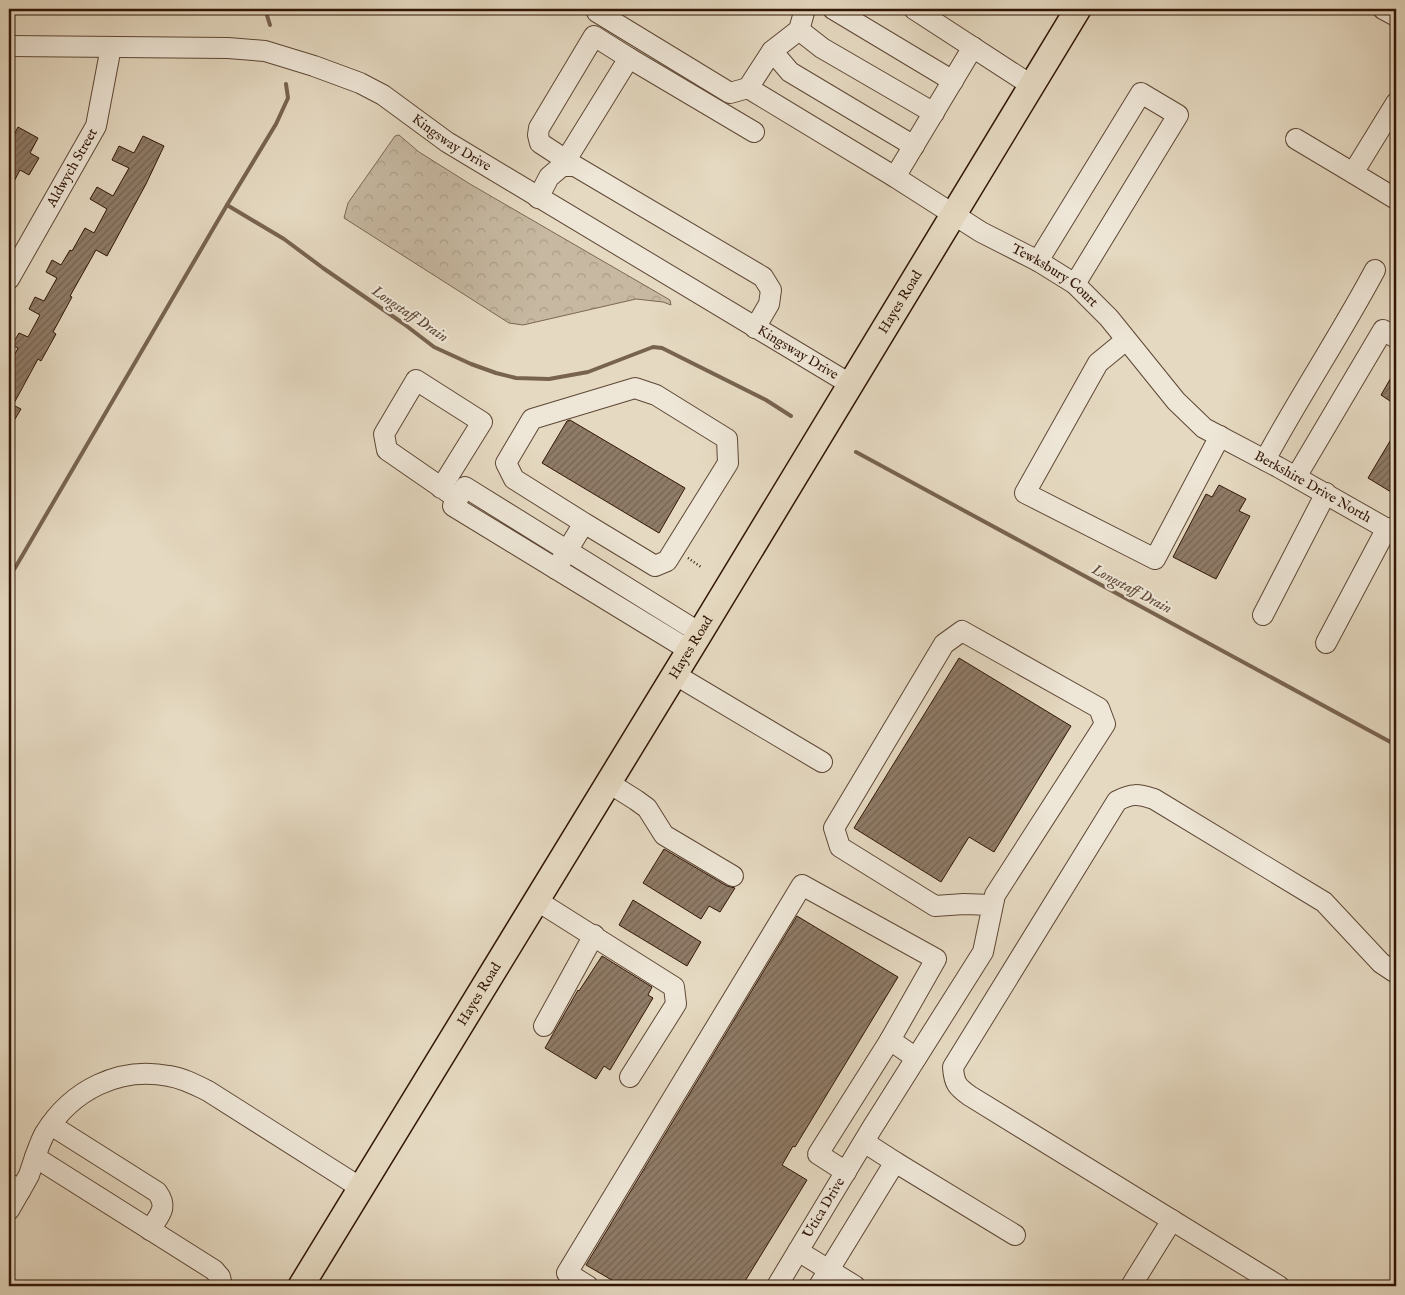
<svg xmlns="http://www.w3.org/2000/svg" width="1405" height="1295" font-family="'IM FELL English',serif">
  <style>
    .forest { fill: url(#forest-crowns); stroke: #7c6754 }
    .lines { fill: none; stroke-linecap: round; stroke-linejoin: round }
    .stream { stroke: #786350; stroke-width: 4 }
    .building { fill: url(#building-hatch); stroke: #311606 }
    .minor-casing { stroke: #5e4735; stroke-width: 22 }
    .major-casing { stroke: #311606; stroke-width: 28 }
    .path { stroke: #311606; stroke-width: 2.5; stroke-dasharray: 1 2.5; stroke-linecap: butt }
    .minor { stroke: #eee6d7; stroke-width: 20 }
    .major { stroke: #e5d9c1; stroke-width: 25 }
    .labels { text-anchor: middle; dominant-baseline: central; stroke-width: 4.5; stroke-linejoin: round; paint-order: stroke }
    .street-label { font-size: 14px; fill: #311606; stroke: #eee6d7 }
    .water-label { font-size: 15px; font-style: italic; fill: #614a37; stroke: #eee6d7 }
  </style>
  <defs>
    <pattern id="forest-crowns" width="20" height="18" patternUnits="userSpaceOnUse" patternTransform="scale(1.25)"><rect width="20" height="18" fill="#c6b8a1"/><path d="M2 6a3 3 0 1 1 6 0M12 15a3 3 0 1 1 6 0" fill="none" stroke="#ab9d89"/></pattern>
    <pattern id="building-hatch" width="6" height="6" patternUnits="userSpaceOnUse" patternTransform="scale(1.25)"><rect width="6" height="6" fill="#8f7b67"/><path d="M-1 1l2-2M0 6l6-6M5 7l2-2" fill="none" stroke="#756453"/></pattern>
  </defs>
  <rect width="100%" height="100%" fill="#e5d9c1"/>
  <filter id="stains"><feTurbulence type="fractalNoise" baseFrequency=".004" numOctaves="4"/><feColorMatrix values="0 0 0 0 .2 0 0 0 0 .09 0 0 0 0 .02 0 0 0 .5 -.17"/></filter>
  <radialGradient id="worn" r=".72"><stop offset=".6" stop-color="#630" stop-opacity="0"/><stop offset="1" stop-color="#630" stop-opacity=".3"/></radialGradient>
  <path class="forest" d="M399,135L419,152L470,184L670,300L671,305L663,302L636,299L523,325L509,323L344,218L348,203L395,136Z"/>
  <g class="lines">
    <g class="stream">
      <path d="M265,9L270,25"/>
      <path d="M227,205L284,239L323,268L404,324L434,347L471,364L496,373L516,378L549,379L588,372L653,347L662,348L766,400L791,416"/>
      <path d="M856,452L1396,745"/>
      <path d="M9,574L15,568L227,205L276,124L288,98L286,84"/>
    </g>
  </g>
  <g class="building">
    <path d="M18,127L38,138L30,153L39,158L29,175L20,170L9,191V144Z"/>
    <path d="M143,136L164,146L146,184L107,256L96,250L70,296L72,297L53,332L56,334L41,361L38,359L13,405L21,409L9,429V366L18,348L12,345L19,333L28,337L40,315L29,309L35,297L44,301L57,278L46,272L52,260L61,265L70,250L72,251L85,228L94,233L107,209L90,199L97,187L113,196L129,168L112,160L119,146L134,153Z"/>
    <path d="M1396,369V405L1381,395Z"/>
    <path d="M570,420L685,488L659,533L542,463L567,421Z"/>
    <path d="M1396,431V495L1368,478Z"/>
    <path d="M1219,485L1246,499L1239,511L1250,516L1216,579L1173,557L1206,494L1212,497Z"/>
    <path d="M959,658L1071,726L994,852L969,837L941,882L854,828Z"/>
    <path d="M664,849L727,886L735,888L720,912L709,906L701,919L643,883Z"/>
    <path d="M633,900L701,942L687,966L619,925Z"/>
    <path d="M797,916L898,977L795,1147L793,1146L782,1165L807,1180L742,1286H622L586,1265Z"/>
    <path d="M602,956L652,987L648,995L653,998L610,1070L604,1066L596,1079L545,1048L578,990L579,991Z"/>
  </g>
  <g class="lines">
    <g class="minor-casing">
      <g id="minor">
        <path d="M599,9L597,12L730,93L748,88"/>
        <path id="s1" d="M805,9L799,30L772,51L748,88L895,177L981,232L1038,261L1075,284L1109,318L1176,401L1204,428L1278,467L1396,534"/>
        <path d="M833,9L953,81"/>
        <path d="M914,9L1031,85"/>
        <path d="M1383,9L1396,16"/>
        <path d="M799,30L822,48L934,113"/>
        <path id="s2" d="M9,46L228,48L265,51L314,66L360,83L383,95L447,142L850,384"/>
        <path d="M772,51L790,72L914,146"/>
        <path d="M629,58L754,132"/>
        <path d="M1396,103L1353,173L1396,199"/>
        <path d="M1296,139L1353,173"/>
        <path d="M562,166L566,160L629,58L594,36L539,128L538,135L540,143L566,160"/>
        <path d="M895,177L973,47"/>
        <path d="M538,198L549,177L562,166H575L763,277L771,290L769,304L755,328"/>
        <path d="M1038,261L1141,93L1178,115L1075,284"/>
        <path id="s3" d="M9,279L96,126L111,47"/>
        <path d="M1126,340L1098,363L1025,493L1155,559L1220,436"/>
        <path d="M1265,460C1300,395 1341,334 1375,270"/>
        <path d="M1296,477L1383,330L1396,338"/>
        <path d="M441,488L482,422L416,380L384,434L387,450L458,499"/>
        <path d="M556,569L584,523L514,479L506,463L532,419L635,388L656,395L727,439L728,463L667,561L655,566L584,523"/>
        <path d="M1263,615L1326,493"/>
        <path d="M1326,643L1387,528"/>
        <path d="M689,650L453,506L465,487L700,633"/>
        <path d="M674,674L822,762"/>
        <path d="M609,783L636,800L647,808L664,835L733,876"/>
        <path d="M536,900L674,987L676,1004L630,1077"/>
        <path d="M544,1026L594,935"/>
        <path d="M51,1125L157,1192C169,1208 159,1215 150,1230"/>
        <path d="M864,1142L895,1162"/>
        <path d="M35,1157C38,1149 41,1140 45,1133C72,1090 119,1066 169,1076C183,1078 196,1085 208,1091L361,1188"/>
        <path d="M846,1172L818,1154L890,1040"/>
        <path d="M9,1184L20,1191L9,1210"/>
        <path d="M20,1191L29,1175L35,1157L214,1270L220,1277L222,1286"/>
        <path d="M798,1251L855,1286"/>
        <path d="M588,1286L567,1273L802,885L936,959L890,1040L916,1058"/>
        <path id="s4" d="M777,1286L872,1128L983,952L995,895L1105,724L1099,708L962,631L944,644L834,828L840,847L935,906L964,904L992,905"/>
        <path d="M819,1286L895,1162L1015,1235"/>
        <path d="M1131,1286L1172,1220"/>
        <path d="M1279,1286L970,1096C957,1087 954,1083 953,1067L1117,801C1132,793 1138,794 1154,799L1324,902L1381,963L1396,973"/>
      </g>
    </g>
    <g class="major-casing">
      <g id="major">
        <path id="s5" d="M301,1286L700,633L1078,9"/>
      </g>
    </g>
    <path class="path" d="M688,558L701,567"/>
    <use href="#minor" class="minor"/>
    <use href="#major" class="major"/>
  </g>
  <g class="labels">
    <g class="street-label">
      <text stroke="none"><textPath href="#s2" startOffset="466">Kingsway Drive</textPath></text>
      <text stroke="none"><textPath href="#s3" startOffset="128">Aldwych Street</textPath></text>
      <text stroke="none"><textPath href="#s1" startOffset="460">Tewksbury Court</textPath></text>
      <text stroke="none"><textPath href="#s5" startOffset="1152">Hayes Road</textPath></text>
      <text stroke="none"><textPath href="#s2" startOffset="871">Kingsway Drive</textPath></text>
      <text stroke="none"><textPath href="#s1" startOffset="799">Berkshire Drive North</textPath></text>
      <text stroke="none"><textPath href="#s5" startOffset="748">Hayes Road</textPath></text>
      <text stroke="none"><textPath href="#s5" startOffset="342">Hayes Road</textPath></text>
      <text stroke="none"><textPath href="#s4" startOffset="91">Utica Drive</textPath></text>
    </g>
    <g class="water-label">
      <text transform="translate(410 314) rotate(34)">Longstaff Drain</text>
      <text transform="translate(1132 589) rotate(28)">Longstaff Drain</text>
    </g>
  </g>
  <rect width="1405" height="1295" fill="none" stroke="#e5d9c1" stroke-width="30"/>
  <rect x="10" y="10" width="1385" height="1275" fill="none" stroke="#311606" stroke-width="2.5"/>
  <rect x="15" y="15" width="1375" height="1265" fill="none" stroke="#311606"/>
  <rect width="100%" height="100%" filter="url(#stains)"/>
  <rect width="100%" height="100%" fill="url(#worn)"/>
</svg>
